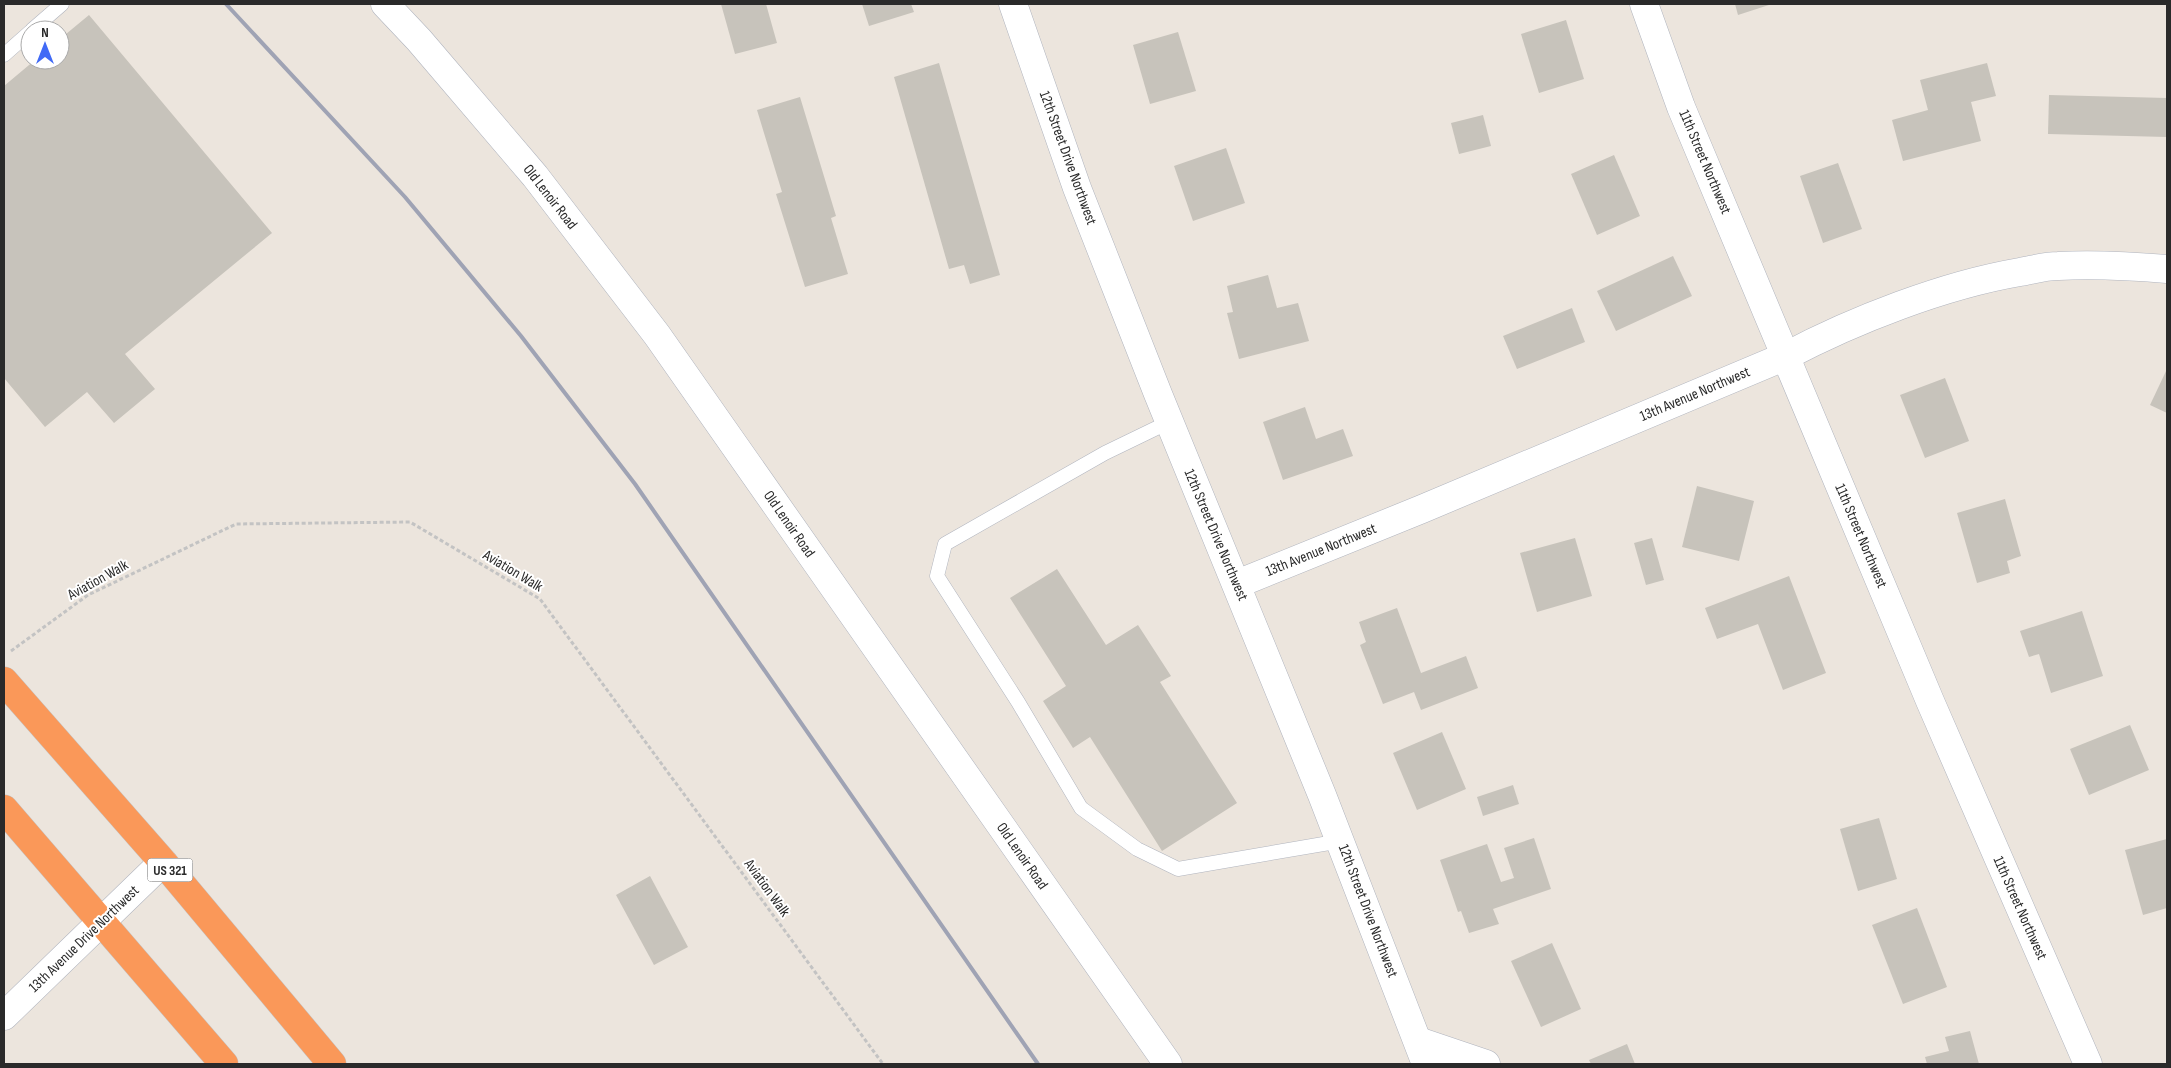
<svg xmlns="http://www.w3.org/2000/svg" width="2171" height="1068" font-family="'Sofia Sans Condensed',sans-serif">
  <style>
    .building { fill: #c7c3bb }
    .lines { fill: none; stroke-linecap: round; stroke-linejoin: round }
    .lane-casing { stroke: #b0b4be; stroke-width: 15 }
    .street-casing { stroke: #b0b4be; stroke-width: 29 }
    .secondary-casing { stroke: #b0b4be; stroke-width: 29 }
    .highway-casing { stroke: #c3c3c3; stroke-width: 29 }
    .path { stroke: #c3c3c3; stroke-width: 3; stroke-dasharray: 4 2.5; stroke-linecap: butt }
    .lane { stroke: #fff; stroke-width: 14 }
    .street { stroke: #fff; stroke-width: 28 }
    .secondary { stroke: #fff; stroke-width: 28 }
    .highway { stroke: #fa9859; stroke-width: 28 }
    .rail { stroke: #9fa3b4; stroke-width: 4 }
    .labels { text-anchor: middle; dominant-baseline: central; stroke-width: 4; stroke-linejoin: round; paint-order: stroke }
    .shield { fill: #fff; stroke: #6a6a6a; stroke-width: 1 }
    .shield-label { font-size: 14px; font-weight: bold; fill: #2a2a2a }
    .street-label { font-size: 15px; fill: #2a2a2a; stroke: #fff }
  </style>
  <rect width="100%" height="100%" fill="#ece5dd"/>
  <g class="building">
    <path d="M721,4H766L777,43L735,54Z"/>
    <path d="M862,4H911L914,12L869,26Z"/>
    <path d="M1735,4H1772L1738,15Z"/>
    <path d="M89,15L272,233L125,354L155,389L114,423L87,392L45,427L4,378V86L35,60H60V39Z"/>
    <path d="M1566,20L1584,79L1539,93L1521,34Z"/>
    <path d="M1178,32L1196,91L1150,104L1133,45Z"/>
    <path d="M939,63L1000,275L970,284L964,265L949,269L894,77Z"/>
    <path d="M1987,63L1996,96L1971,102L1981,141L1903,161L1892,120L1928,110L1920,80Z"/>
    <path d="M2049,95L2167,98V137L2048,134Z"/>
    <path d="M800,97L836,216L831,218L848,274L805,287L776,194L782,192L757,110Z"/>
    <path d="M1483,115L1491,146L1459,154L1451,123Z"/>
    <path d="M1226,148L1245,203L1193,221L1174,166Z"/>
    <path d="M1614,155L1640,216L1597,235L1571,174Z"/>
    <path d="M1838,163L1862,229L1823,243L1800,176Z"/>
    <path d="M1673,256L1692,296L1616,331L1597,291Z"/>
    <path d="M1268,275L1277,308L1298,303L1309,341L1239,359L1227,313L1233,312L1227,286Z"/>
    <path d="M1572,308L1585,342L1517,369L1503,336Z"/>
    <path d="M2167,369V413L2150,405Z"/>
    <path d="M1945,378L1969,441L1925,458L1900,395Z"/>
    <path d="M1305,407L1316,439L1343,429L1353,456L1283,480L1263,422Z"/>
    <path d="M1697,486L1754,501L1739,561L1682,547Z"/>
    <path d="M2005,499L2021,556L2007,561L2010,573L1977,583L1957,513Z"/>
    <path d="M1575,538L1592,596L1537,612L1520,553Z"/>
    <path d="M1652,538L1664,580L1646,585L1634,543Z"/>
    <path d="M1057,569L1106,645L1138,625L1171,676L1160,682L1237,803L1162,851L1090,737L1073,748L1043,701L1066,686L1010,598Z"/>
    <path d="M1789,576L1826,673L1783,690L1758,624L1717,639L1705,608Z"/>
    <path d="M1397,608L1421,673L1466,656L1478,688L1421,710L1414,692L1383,704L1360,645L1366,642L1359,622Z"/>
    <path d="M2082,611L2103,676L2051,693L2039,654L2029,657L2020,631Z"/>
    <path d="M2130,725L2149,770L2089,795L2070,749Z"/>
    <path d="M1442,732L1466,789L1417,810L1393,753Z"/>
    <path d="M1513,785L1519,804L1483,816L1477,797Z"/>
    <path d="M1879,818L1897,879L1858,891L1840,829Z"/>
    <path d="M1534,838L1551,889L1493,909L1499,924L1469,933L1461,911L1458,912L1440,860L1487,844L1501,882L1514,878L1504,848Z"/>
    <path d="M2167,839V908L2143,915L2125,850Z"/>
    <path d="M650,876L688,947L654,965L616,895Z"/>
    <path d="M1917,908L1947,987L1903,1004L1872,925Z"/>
    <path d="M1552,943L1581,1009L1541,1027L1511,961Z"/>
    <path d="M1970,1031L1979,1064H1927L1925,1057L1949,1051L1945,1037Z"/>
    <path d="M1627,1044L1635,1064H1591L1589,1060Z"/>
  </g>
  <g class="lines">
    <g class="lane-casing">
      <g id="lane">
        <path d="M32,30L62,4"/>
        <path d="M4,55L30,32"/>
        <path d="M1169,422L1105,453L945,544L937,576L1018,702L1081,808L1137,849L1178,869L1341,841"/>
      </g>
    </g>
    <g class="street-casing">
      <g id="street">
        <path d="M1644,4L1681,107L1930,701L2088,1064"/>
        <path d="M1237,584L1422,509L1786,356C1854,320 1944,285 2020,272C2032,270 2045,266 2058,266C2094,264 2131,266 2167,269"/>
        <path d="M4,1016L163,862"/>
        <path d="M1418,1041L1486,1064"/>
      </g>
    </g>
    <g class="secondary-casing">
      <g id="secondary">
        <path d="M385,4L419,40L535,176L657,335L1168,1064"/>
        <path d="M1013,4L1077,188L1158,394L1322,795L1426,1064"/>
      </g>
    </g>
    <g class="highway-casing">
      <g id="highway">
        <path d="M4,681L163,862L332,1064"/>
        <path d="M4,809L224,1064"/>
      </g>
    </g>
    <path class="path" d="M11,651L88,595L236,524L410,522L540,599L883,1064"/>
    <use href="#lane" class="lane"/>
    <use href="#street" class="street"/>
    <use href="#secondary" class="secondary"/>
    <use href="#highway" class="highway"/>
    <path class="rail" d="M226,4L405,197L521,336L635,484L1038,1064"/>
  </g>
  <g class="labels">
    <rect class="shield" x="147.5" y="858.5" width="45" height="23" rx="4"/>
    <g class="shield-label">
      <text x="170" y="870">US 321</text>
    </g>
    <g class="street-label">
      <text transform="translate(1068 158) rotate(70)">12th Street Drive Northwest</text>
      <text transform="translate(1705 162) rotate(67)">11th Street Northwest</text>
      <text transform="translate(550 197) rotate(52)">Old Lenoir Road</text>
      <text transform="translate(1695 394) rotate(-23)">13th Avenue Northwest</text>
      <text transform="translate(789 524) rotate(55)">Old Lenoir Road</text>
      <text transform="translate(1216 535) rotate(67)">12th Street Drive Northwest</text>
      <text transform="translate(1861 536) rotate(67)">11th Street Northwest</text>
      <text transform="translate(1321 550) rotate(-22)">13th Avenue Northwest</text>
      <text transform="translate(513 571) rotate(31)">Aviation Walk</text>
      <text transform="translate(98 580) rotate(-29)">Aviation Walk</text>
      <text transform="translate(1022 856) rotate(55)">Old Lenoir Road</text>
      <text transform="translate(767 888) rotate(54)">Aviation Walk</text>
      <text transform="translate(2020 908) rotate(66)">11th Street Northwest</text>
      <text transform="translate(1368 911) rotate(69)">12th Street Drive Northwest</text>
      <text transform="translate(84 939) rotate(-44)">13th Avenue Drive Northwest</text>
    </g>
  </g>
  <rect width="2171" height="1068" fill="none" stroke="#2a2a2a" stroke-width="10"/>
  <g transform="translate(45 45)"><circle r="24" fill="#ffffff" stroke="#aaaaaa"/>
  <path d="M0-4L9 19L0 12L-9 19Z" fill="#406af6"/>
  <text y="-8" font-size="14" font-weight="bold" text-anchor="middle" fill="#2a2a2a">N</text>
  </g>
</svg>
